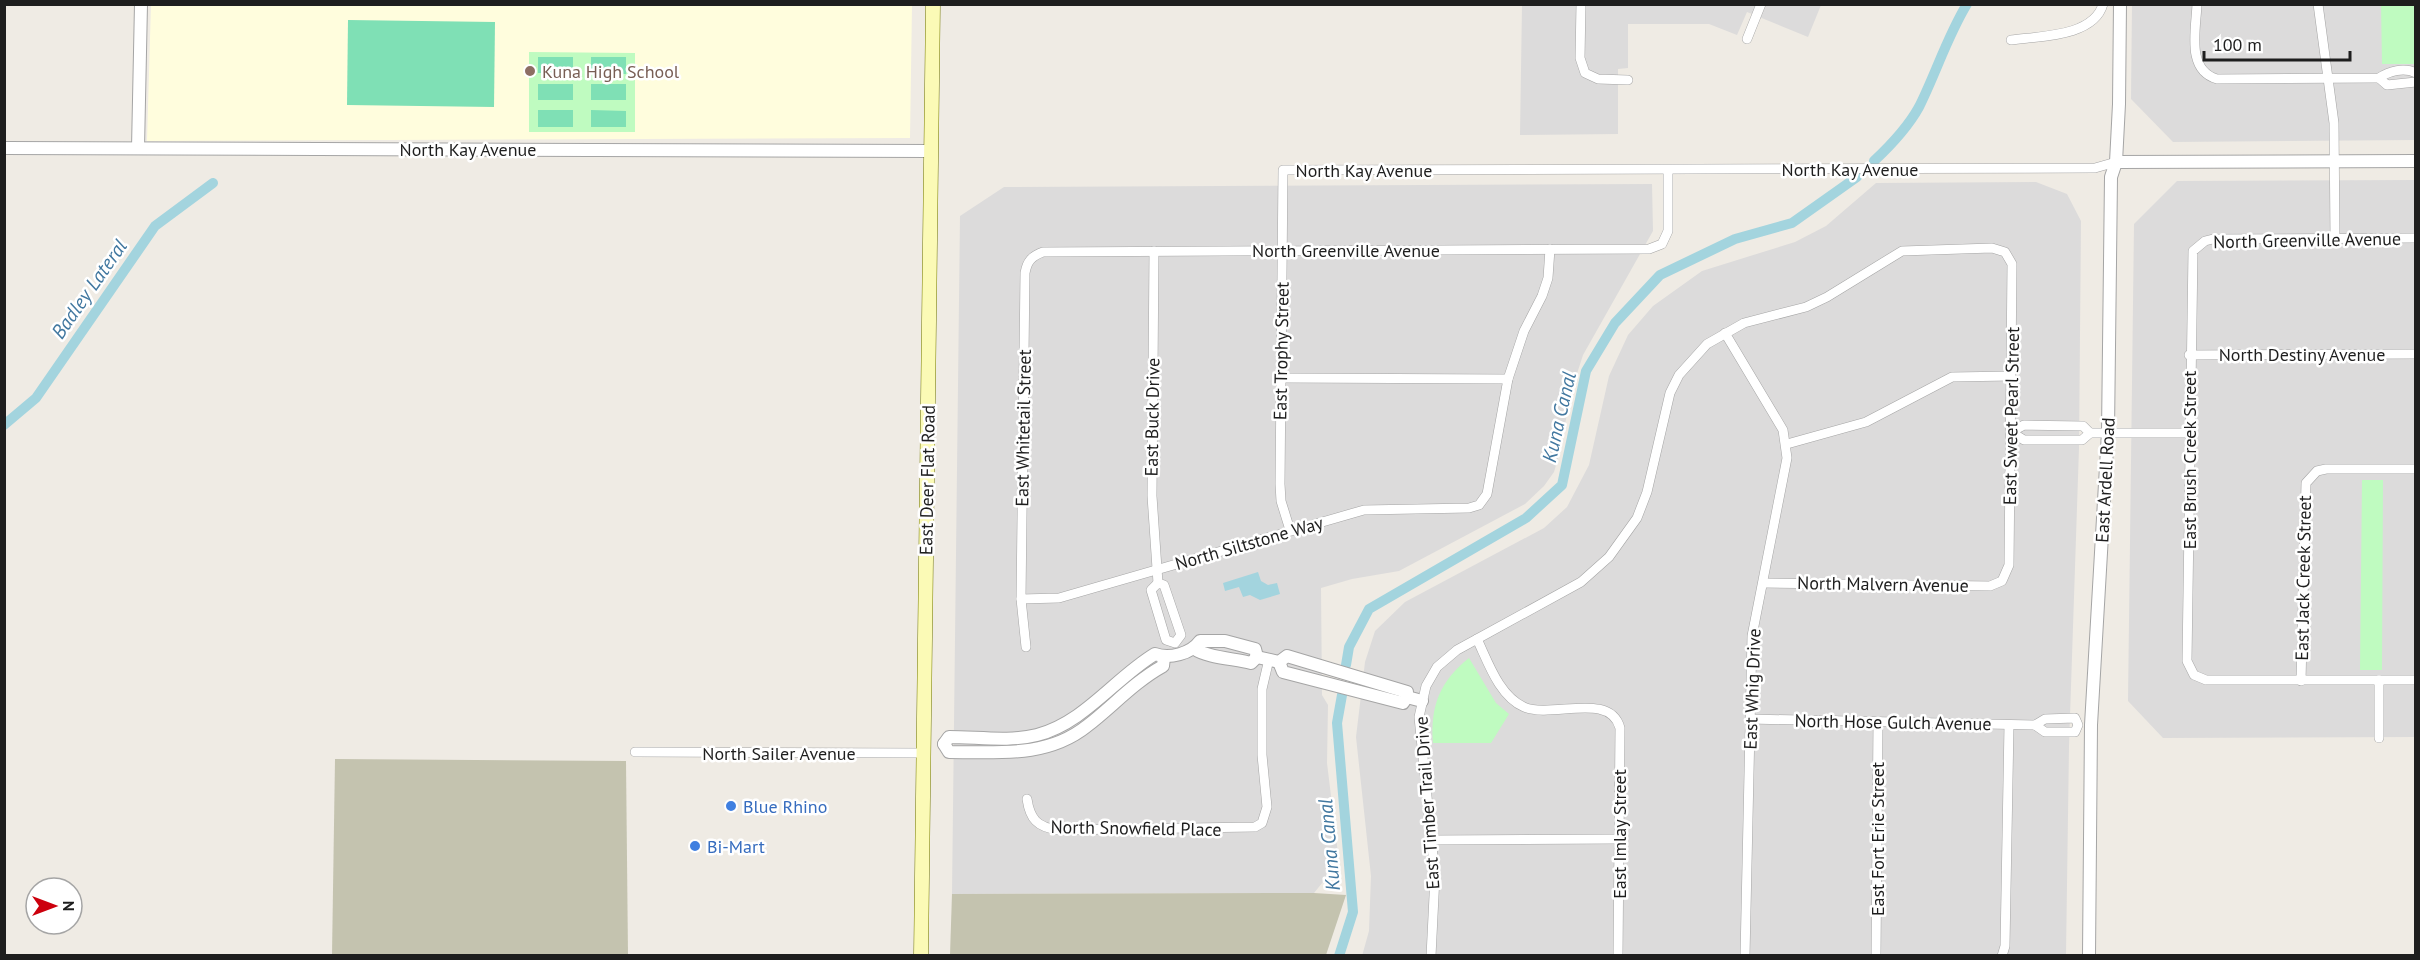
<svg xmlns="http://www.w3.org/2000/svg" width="2420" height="960" font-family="'PT Sans',sans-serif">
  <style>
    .residential { fill: #dcdbdb }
    .education { fill: #fffddd }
    .construction { fill: #c4c3af }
    .park { fill: #bffbc0 }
    .pitch { fill: #7fe0b5 }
    .water { fill: #a3d4de }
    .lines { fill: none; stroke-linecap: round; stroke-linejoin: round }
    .canal { stroke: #a3d4de; stroke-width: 10 }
    .minor-casing { stroke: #a5a5a5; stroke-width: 10 }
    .tertiary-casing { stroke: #a5a5a5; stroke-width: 14 }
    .secondary-casing { stroke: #737802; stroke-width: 15 }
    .minor { stroke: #fff; stroke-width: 9 }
    .tertiary { stroke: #fff; stroke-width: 12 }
    .secondary { stroke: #fbfab6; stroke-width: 14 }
    .education-dot { fill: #8d6e63; stroke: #fff; stroke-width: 2 }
    .shop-dot { fill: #3f7fe0; stroke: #fff; stroke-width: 2 }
    .labels { text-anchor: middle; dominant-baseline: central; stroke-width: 5; stroke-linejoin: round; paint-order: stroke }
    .education-label { font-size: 18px; fill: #785e54; stroke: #fff; text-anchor: start }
    .street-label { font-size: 18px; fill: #1e1e1e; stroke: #fff }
    .shop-label { font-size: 18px; fill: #366cbe; stroke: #fff; text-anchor: start }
    .water-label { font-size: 20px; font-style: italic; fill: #4278a0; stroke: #fff }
  </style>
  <rect width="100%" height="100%" fill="#efebe4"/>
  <g class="residential">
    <path d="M1522,5H1821L1808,37L1747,12L1737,35L1709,24H1628V68L1618,69V134L1520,135Z"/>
    <path d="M2132,5H2415V140L2173,142L2131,99Z"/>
    <path d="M2415,180V737L2163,738L2128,701L2134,224L2177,181Z"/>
    <path d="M2036,182L2067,194L2081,221L2079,448L2069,746L2066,955L1362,956L1369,931L1371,876L1356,737L1365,662L1375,631L1405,602L1544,528L1567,507L1589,465L1609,376L1628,335L1653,306L1702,271L1795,242L1826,226L1876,183Z"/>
    <path d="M1652,184L1653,231L1583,355L1572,389L1559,455L1554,472L1544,486L1525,504L1399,571L1352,579L1321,588L1322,695L1328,705L1327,763L1339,862L1314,893L952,894L960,216L1004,187Z"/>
  </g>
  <path class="education" d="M151,5H912L910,138L147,141Z"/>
  <g class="construction">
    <path d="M335,759L626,761L628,955H332Z"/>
    <path d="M1314,893L1346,895L1326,955H950L952,894Z"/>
  </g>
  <g class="park">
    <path d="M2381,5H2415V64H2382Z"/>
    <path d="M529,52L635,53V132H529Z"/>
    <path d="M2362,480H2383L2382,670H2360Z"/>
    <path d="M1469,658L1496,703L1509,714L1491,743H1433C1430,706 1440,681 1469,658Z"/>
  </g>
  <g class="pitch">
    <path d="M348,20L495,22L494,107L347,105Z"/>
    <rect x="538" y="57" width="35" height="16"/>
    <rect x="591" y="57" width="35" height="17"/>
    <rect x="538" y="84" width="35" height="16"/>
    <rect x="591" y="84" width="35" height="16"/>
    <rect x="538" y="110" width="35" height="17"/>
    <path d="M591,110L626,111V127H591Z"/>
  </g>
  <path class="water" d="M1258,572L1261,581L1268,585L1277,583L1280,594L1260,600L1250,595L1243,597L1239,587L1225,591L1223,583Z"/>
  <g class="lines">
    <g class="canal">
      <path d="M1874,161C1890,146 1908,127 1919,107C1936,73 1947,37 1967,4"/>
      <path d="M4,425L36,398L155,226L213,183"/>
      <path d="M1346,665L1349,647L1369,609L1526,518L1562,485L1586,371L1615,323L1660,275L1735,239L1792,223L1857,177"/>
      <path d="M1339,956L1353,912L1337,723L1342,695"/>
    </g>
    <g class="minor-casing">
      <g id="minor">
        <path d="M1581,4L1580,58L1585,73L1598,79L1628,80"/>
        <path d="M2197,4C2196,30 2186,70 2217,79L2379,78C2389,71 2404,67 2416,73"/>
        <path d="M2318,4L2334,123L2335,238"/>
        <path d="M1747,39L1761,4"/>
        <path d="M2011,40C2039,36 2094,37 2103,4"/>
        <path d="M2379,78L2387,85L2416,82"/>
        <path d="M2416,238L2213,239L2205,241L2193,251L2187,661L2194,675L2206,680H2416"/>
        <path d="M1154,251L1152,496L1158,583"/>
        <path d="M1725,333L1783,430L1787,458L1752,636L1745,956"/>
        <path d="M2189,355L2416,354"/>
        <path d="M1280,378L1508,379"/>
        <path d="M2024,425L2083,426L2090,433L2082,440H2024L2011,432Z"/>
        <path d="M2090,433H2189"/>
        <path d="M1787,444L1866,422L1952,377L2011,376"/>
        <path d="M1290,530L1281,501L1280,484L1283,170L2095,168L2116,162"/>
        <path d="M1158,583L1164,585L1181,635L1175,643L1166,640L1151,590Z"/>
        <path d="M1021,599L1059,598L1364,510L1469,508L1479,505L1487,494L1508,379L1524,331L1542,296L1548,278L1550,249"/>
        <path d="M1477,639C1488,662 1499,696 1524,707C1552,719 1610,691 1620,728L1618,956"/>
        <path d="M1026,647L1021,599L1025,273C1027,261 1032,256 1043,252L1649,249L1662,244L1668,231V170"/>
        <path d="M2379,680V738"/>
        <path d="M2301,681L2306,483L2317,471L2326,469H2416"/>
        <path d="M2075,718L2078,725L2075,732H2045L2035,725L2045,719Z"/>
        <path d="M1750,719L2035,725"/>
        <path d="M635,752L924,753"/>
        <path d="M1027,799C1030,819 1037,827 1058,830L1255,827L1262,823L1267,807L1262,755V689L1269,659"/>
        <path d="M1433,840L1619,839"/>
        <path d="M1431,956L1435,876L1419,717L1426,686L1437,667L1457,650L1581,582L1609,557L1637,518L1647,492L1670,393L1679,375L1707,344L1744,323L1806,307L1827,297L1902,251L1992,248L2005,252L2012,264L2009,565L2002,581L1990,586L1763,583"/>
        <path d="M1876,956L1878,722"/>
        <path d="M2002,956L2005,946L2009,725"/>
      </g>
    </g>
    <g class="tertiary-casing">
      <g id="tertiary">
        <path d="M4,148L931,151"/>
        <path d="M138,148L141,4"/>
        <path d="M2116,162L2416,161"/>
        <path d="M1195,649C1205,657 1236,659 1251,663L1257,657"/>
        <path d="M1257,657L1279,662L1287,656L1407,692V697L1422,701"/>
        <path d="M1279,662L1283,672L1403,703L1407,697"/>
        <path d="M944,744L949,737C978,737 1010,742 1037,735C1084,723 1115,678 1155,654C1169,659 1191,654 1200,641H1225L1255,649L1257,657"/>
        <path d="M944,744L949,752C998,752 1047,758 1087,726C1112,707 1134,682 1163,666L1164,657"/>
        <path d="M2089,956L2091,725L2108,432L2111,177L2116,162L2119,104L2120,4"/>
      </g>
    </g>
    <g class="secondary-casing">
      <path id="secondary" d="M921,956L933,4"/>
    </g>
    <use href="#minor" class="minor"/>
    <use href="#tertiary" class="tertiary"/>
    <use href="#secondary" class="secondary"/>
  </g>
  <circle class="education-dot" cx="530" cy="71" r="6"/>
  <g class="shop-dot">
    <circle cx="731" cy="806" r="6"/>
    <circle cx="695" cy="846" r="6"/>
  </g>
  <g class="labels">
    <g class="education-label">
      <text x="542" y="71">Kuna High School</text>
    </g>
    <g class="street-label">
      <text x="468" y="149">North Kay Avenue</text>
      <text x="1850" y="169">North Kay Avenue</text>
      <text x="1364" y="170">North Kay Avenue</text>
      <text transform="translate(2307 240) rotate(-1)">North Greenville Avenue</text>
      <text x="1346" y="250">North Greenville Avenue</text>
      <text transform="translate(1281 351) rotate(-89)">East Trophy Street</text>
      <text x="2302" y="354">North Destiny Avenue</text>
      <text transform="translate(2011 416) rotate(-89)">East Sweet Pearl Street</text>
      <text transform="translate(1152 417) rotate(-89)">East Buck Drive</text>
      <text transform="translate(1023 428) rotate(-89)">East Whitetail Street</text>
      <text transform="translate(2189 460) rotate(-90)">East Brush Creek Street</text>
      <text transform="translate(927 480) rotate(-89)">East Deer Flat Road</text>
      <text transform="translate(2105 480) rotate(-87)">East Ardell Road</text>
      <text transform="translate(1249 543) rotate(-16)">North Siltstone Way</text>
      <text transform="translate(2303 578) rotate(-89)">East Jack Creek Street</text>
      <text transform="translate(1883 584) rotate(1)">North Malvern Avenue</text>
      <text transform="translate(1752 689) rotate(-88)">East Whig Drive</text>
      <text transform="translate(1893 722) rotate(1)">North Hose Gulch Avenue</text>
      <text x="779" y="753">North Sailer Avenue</text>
      <text transform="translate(1427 803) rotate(-94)">East Timber Trail Drive</text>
      <text transform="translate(1136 828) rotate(1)">North Snowfield Place</text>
      <text transform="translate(1619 834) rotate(-90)">East Imlay Street</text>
      <text transform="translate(1877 839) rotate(-90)">East Fort Erie Street</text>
    </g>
    <g class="shop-label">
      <text x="743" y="806">Blue Rhino</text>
      <text x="707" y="846">Bi-Mart</text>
    </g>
    <g class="water-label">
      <text transform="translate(89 289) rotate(-55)">Badley Lateral</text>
      <text transform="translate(1559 417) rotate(-77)">Kuna Canal</text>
      <text transform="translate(1329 845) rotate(-95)">Kuna Canal</text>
    </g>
  </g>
  <rect width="2420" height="960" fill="none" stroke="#1e1e1e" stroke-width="12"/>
  <g transform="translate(54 906) rotate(90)"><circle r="28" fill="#ffffff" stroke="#a5a5a5" stroke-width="1.5"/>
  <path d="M0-4.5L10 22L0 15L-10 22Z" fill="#cc000d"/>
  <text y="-9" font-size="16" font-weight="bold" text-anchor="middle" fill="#1e1e1e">N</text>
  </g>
  <path d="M2204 51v9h146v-9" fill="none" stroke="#1e1e1e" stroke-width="3"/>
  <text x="2213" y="51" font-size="18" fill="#1e1e1e" stroke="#ffffff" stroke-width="4.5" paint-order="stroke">100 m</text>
</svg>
